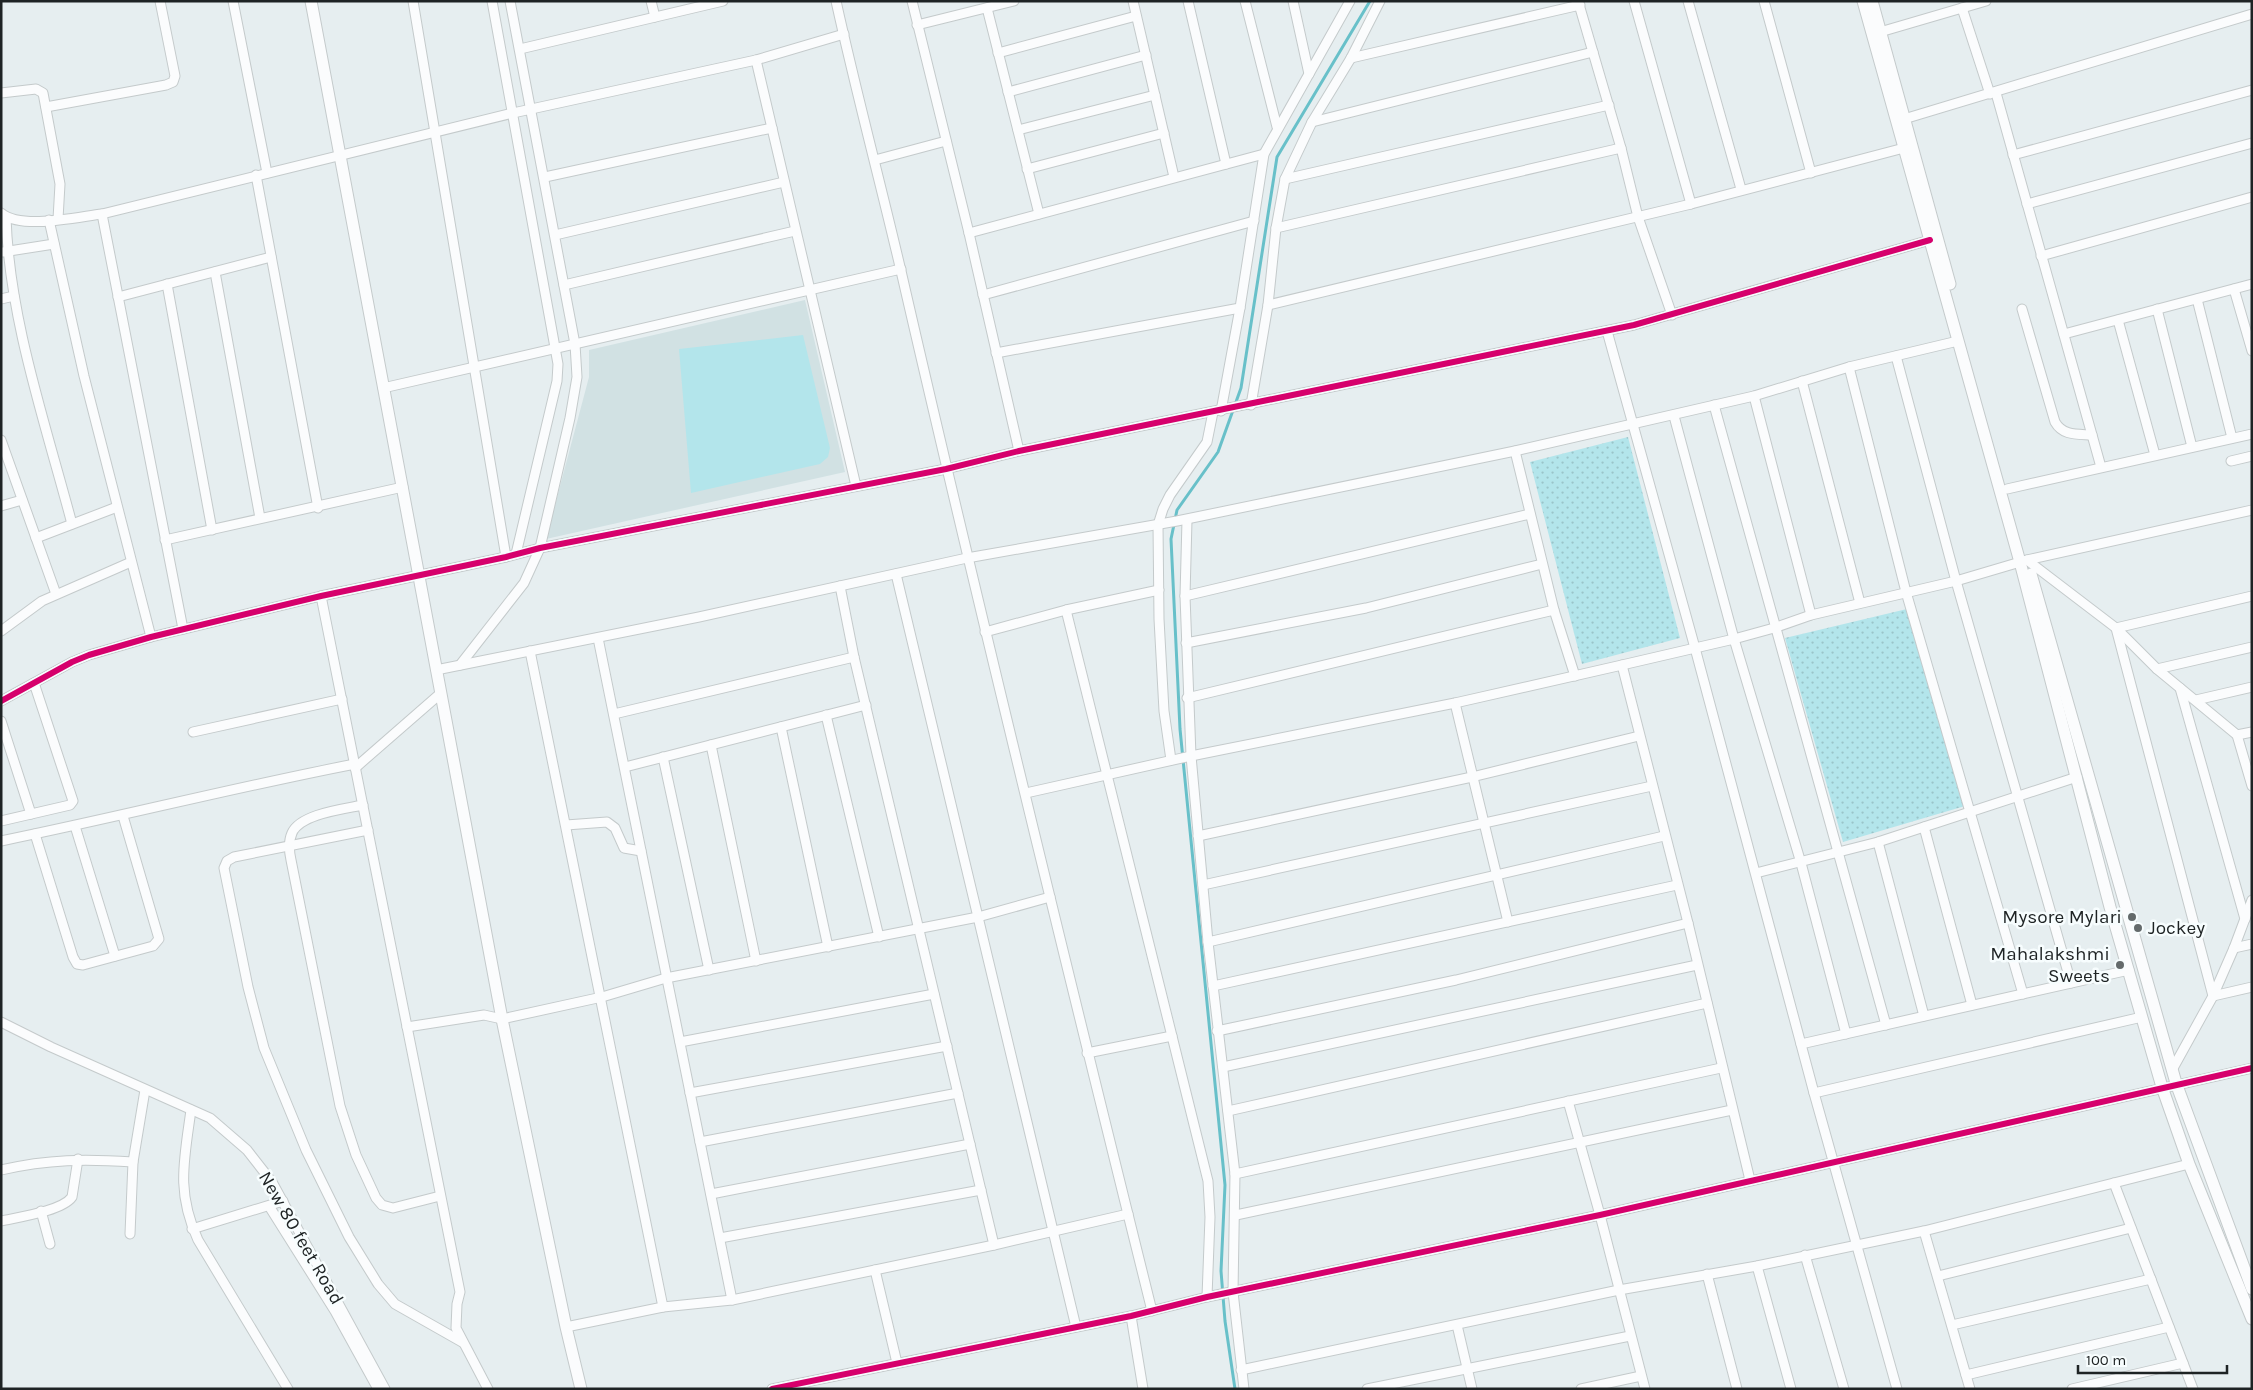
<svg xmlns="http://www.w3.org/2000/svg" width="2253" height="1390" font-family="Karla,sans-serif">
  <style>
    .built { fill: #d1e1e3 }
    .grass { fill: #b3e5eb }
    .park { fill: url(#park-dots) }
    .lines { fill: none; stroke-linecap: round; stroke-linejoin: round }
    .stream { stroke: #68c0c9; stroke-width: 3 }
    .minor-casing { stroke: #c4cacb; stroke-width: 11 }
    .tertiary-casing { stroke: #c4cacb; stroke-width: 13 }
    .minor { stroke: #fbfcfd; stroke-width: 9 }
    .tertiary { stroke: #fbfcfd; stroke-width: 11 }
    .cycleway-casing { stroke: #f7fdfe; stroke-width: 9 }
    .cycleway { stroke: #d6006c; stroke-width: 6 }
    .poi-dot { fill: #646a6b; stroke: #f7fdfe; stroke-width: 2 }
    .labels { text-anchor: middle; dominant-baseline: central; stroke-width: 5; stroke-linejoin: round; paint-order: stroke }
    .poi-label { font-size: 19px; fill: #1e2324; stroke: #f7fdfe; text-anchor: end }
    .street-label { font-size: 19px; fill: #1e2324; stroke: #f7fdfe }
  </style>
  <defs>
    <pattern id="park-dots" width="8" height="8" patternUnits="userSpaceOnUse" patternTransform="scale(1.25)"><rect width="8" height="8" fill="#b3e5eb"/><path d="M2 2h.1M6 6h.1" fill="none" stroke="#9ac4c9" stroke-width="1.8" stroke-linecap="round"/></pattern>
  </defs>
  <rect width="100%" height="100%" fill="#e6eef0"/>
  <path class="built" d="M805,300L845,472L546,539L589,377V350Z"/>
  <path class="grass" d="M803,335L830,448L828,457L820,464L691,493L679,349Z"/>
  <g class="park">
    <path d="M1628,437L1680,638L1582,664L1530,462Z"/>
    <path d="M1907,609L1965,806L1843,842L1785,638Z"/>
  </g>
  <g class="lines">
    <path class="stream" d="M1235,1389L1225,1321L1221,1271L1225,1185L1180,729L1171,539L1177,510L1218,452L1241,388L1277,157L1370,1"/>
    <g class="minor-casing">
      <g id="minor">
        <path d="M233,1L267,173"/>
        <path d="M413,1L506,557"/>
        <path d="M492,1L558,364L557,381L516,554"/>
        <path d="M651,1L655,17"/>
        <path d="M836,1C856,92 880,181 901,271C981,619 1066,965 1152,1311"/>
        <path d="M912,1L969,233L1019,451"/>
        <path d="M1133,1L1174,177"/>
        <path d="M1188,1L1226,164"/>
        <path d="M1245,1L1277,127"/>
        <path d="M1293,1L1309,74"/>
        <path d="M1578,1L1621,148L1638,217L1672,315"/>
        <path d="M1634,1L1691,204"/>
        <path d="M1688,1L1741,189"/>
        <path d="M1764,1L1811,173"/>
        <path d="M987,8L1039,214"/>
        <path d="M1962,8L1990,94"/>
        <path d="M917,25L1014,1"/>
        <path d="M1880,32L1986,1"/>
        <path d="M520,49L723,1"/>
        <path d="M998,53L1136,16"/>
        <path d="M1351,58L1580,5"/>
        <path d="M756,60L856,486"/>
        <path d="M1008,92L1146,55"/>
        <path d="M1,93L36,89L43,93L60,184L58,219"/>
        <path d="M1996,93L2101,467"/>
        <path d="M46,107L166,85L173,82L175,76L160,1"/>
        <path d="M1904,119L2252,14"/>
        <path d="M1312,122L1593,52"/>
        <path d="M1018,130L1155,95"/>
        <path d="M2013,155L2252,90"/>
        <path d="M875,160L946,141"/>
        <path d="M1027,169L1164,133"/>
        <path d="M256,175L318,508"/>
        <path d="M545,177L772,128"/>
        <path d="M1285,179L1609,105"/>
        <path d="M2027,204L2252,143"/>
        <path d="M1,213C21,230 77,217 102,214"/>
        <path d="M6,217C9,319 46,425 72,524"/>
        <path d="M49,220L84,376L151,637"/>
        <path d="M1276,228L1621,148"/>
        <path d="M969,233L1264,154"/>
        <path d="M555,235L784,182"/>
        <path d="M3,252L54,244"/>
        <path d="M2041,256L2252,197"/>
        <path d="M215,272L260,518"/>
        <path d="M167,284L212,530"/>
        <path d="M564,285L795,231"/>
        <path d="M2234,289L2252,351"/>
        <path d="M983,295L1254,221"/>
        <path d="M118,297L271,257"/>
        <path d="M1,299L14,296"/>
        <path d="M2197,299L2232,438"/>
        <path d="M1268,305L1691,204L1904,148"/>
        <path d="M2022,309L2055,422C2063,436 2077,434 2092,435"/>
        <path d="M2157,309L2192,447"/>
        <path d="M2118,320L2155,455"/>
        <path d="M1607,331L1695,648L1814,1093L1897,1389"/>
        <path d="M2064,334L2252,284"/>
        <path d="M996,353L1240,308"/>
        <path d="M1896,356L1956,581L2071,983"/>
        <path d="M1849,367L1906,592L2023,994"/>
        <path d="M1802,381L1860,603"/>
        <path d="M383,388L901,269"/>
        <path d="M1754,396L1811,615"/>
        <path d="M1251,405L1268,305L1276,228L1285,179L1312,122L1351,58L1380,1"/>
        <path d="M1714,405L1886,1025"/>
        <path d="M1221,411L1240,308L1264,154L1350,1"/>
        <path d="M1674,416L1734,639L1801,863L1846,1034"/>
        <path d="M1,440L56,594"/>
        <path d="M1515,451L1554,610L1575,676"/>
        <path d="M2231,461L2252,456"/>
        <path d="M2007,489L2252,434"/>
        <path d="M1,506L22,500"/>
        <path d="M1187,520L1185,596L1191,756L1208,942L1235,1174L1233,1292L1244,1389"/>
        <path d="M36,538L117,507"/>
        <path d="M165,540L403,487"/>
        <path d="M2027,560L2116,628L2157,669L2237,735L2252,786"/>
        <path d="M896,574L1076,1327"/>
        <path d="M840,586L854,657L994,1245"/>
        <path d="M321,596L460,1292L457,1304L456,1328L488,1389"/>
        <path d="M1185,596L1530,514"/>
        <path d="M2252,596L2116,628L2213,996L2252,987"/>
        <path d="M1066,610L1208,1181L1210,1217L1207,1297"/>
        <path d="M183,629L102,214L513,113L756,60L844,34"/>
        <path d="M1,631L42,601L131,562"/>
        <path d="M985,632L1066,610L1159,590"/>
        <path d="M598,638L732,1300"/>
        <path d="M1186,643L1366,608L1542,564"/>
        <path d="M530,651L663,1307"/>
        <path d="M460,665L524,583L540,548L570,418L577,377L575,344L510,1"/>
        <path d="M1622,665L1688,923L1750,1180"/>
        <path d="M2157,669L2252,647"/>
        <path d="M436,670L699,617L967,558L1177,521L1515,451L1754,396L1849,367L1958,341"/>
        <path d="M2180,688L2245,919"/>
        <path d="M1187,698L1554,610"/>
        <path d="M2196,700L2252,687"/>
        <path d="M1,701L72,662L89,655L151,637L321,596L506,557L540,548L946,469L1019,451L1634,325L1930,240"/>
        <path d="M1455,703L1508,922"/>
        <path d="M614,714L854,657"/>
        <path d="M826,715L879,937"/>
        <path d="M1,721L31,814"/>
        <path d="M781,727L828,947"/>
        <path d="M193,732L342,699"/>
        <path d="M2237,735L2252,732"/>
        <path d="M711,745L756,961"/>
        <path d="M663,757L709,970"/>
        <path d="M1171,760L1164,711L1159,619L1158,525L1163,509L1170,495L1207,442L1213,412"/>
        <path d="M625,767L866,705"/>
        <path d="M355,768L441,693"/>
        <path d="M1026,793L1191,756L1455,703L1622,665L1734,639L1774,628L1811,615L1956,581L2027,560L2252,510"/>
        <path d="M363,805C344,809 300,814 292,833C288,842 289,851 291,860L340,1106L356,1155L376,1198L382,1205L393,1208L440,1196"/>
        <path d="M1,821L70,805L73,801L34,683"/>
        <path d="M566,825L607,822L615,828L624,848L641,851"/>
        <path d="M75,826L115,956"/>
        <path d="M1924,827L1972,1005"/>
        <path d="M368,830L234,857L227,861L224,868L248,987L264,1048L306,1150L349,1237L378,1284L395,1304L462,1342"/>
        <path d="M35,834L73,957L77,964L83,965L153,946L159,939L123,816"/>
        <path d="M1198,836L1472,777L1639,736"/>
        <path d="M1,841C119,817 236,787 355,764"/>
        <path d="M1878,842L1924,1016"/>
        <path d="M1756,873L1878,842L2077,777"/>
        <path d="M1203,885L1652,786"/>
        <path d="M1208,942L1664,836"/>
        <path d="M2234,948L2252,944"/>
        <path d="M1213,986L1677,885"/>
        <path d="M1,1022L51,1047L210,1118L247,1150L272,1182L385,1389"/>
        <path d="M407,1027L484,1015L502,1019L602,997L666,978L978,917L1050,897"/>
        <path d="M1217,1031L1456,980L1688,923"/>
        <path d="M680,1042L934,994"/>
        <path d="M1801,1044L2129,970"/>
        <path d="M1087,1053L1172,1036"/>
        <path d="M1223,1067L1697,965"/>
        <path d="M2172,1070L2213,996L2234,948L2252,900"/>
        <path d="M690,1093L947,1046"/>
        <path d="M1814,1093L2142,1017"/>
        <path d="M1568,1101L1600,1215L1645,1389"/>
        <path d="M191,1110C184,1161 176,1192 198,1240L288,1389"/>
        <path d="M1228,1111L1707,1003"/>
        <path d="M700,1142L958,1093"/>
        <path d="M1,1170C49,1159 85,1159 133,1162"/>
        <path d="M1235,1174L1721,1068"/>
        <path d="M2114,1183L2193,1389"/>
        <path d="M711,1194L970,1144"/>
        <path d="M269,1206L335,1311L378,1389"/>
        <path d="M41,1211L50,1244"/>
        <path d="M1236,1215L1732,1110"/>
        <path d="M1,1221C19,1217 62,1211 72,1197L78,1159"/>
        <path d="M192,1229L283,1201"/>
        <path d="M1924,1231L1970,1389"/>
        <path d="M130,1234L133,1162L145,1090"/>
        <path d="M720,1238L981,1190"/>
        <path d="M1805,1255L1844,1389"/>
        <path d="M1757,1266L1791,1389"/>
        <path d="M875,1270L897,1363"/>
        <path d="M1707,1274L1737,1389"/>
        <path d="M1938,1276L2131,1228"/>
        <path d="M1131,1316L1143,1389"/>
        <path d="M1457,1325L1472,1389"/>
        <path d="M1952,1325L2151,1279"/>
        <path d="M566,1327L663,1307L732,1300L994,1245L1128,1214"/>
        <path d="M1241,1370L1619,1290L1757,1266L1924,1231L2189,1164"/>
        <path d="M1966,1375L2169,1327"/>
        <path d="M772,1389L1131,1316L1207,1297L1600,1215L2252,1068"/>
        <path d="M1367,1389L1630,1336"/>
        <path d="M1581,1389L1641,1376"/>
        <path d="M2072,1389L2183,1363"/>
      </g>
    </g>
    <g class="tertiary-casing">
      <g id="tertiary">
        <path d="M311,1L502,1019L566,1327L581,1389"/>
        <path d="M1863,1L2020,562L2110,907L2162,1087L2189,1164L2252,1319"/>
        <path d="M1872,1L1950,284"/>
        <path d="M2031,574L2176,1083L2252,1289"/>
      </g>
    </g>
    <use href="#minor" class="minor"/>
    <use href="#tertiary" class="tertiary"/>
    <g class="cycleway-casing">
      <g id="cycleway">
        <path d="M1,701L72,662L89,655L151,637L321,596L506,557L540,548L946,469L1019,451L1634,325L1930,240"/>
        <path d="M772,1389L1131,1316L1207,1297L1600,1215L2252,1068"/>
      </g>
    </g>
    <use href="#cycleway" class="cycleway"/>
  </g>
  <g class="poi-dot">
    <circle cx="2132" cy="917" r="5"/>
    <circle cx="2138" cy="928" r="5"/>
    <circle cx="2120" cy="965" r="5"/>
  </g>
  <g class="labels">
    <g class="poi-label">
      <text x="2122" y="917">Mysore Mylari</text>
      <text x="2148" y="928" text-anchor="start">Jockey</text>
      <text x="2110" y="954">Mahalakshmi<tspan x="2110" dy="22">Sweets</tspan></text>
    </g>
    <g class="street-label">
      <text transform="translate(301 1238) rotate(60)">New 80 feet Road</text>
    </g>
  </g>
  <rect width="2253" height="1390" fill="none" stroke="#1e2324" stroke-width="5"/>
  <path d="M2078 1365v8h149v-8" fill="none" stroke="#1e2324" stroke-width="2.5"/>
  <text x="2086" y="1365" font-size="15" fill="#1e2324" stroke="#f7fdfe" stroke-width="4" paint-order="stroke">100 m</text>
</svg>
